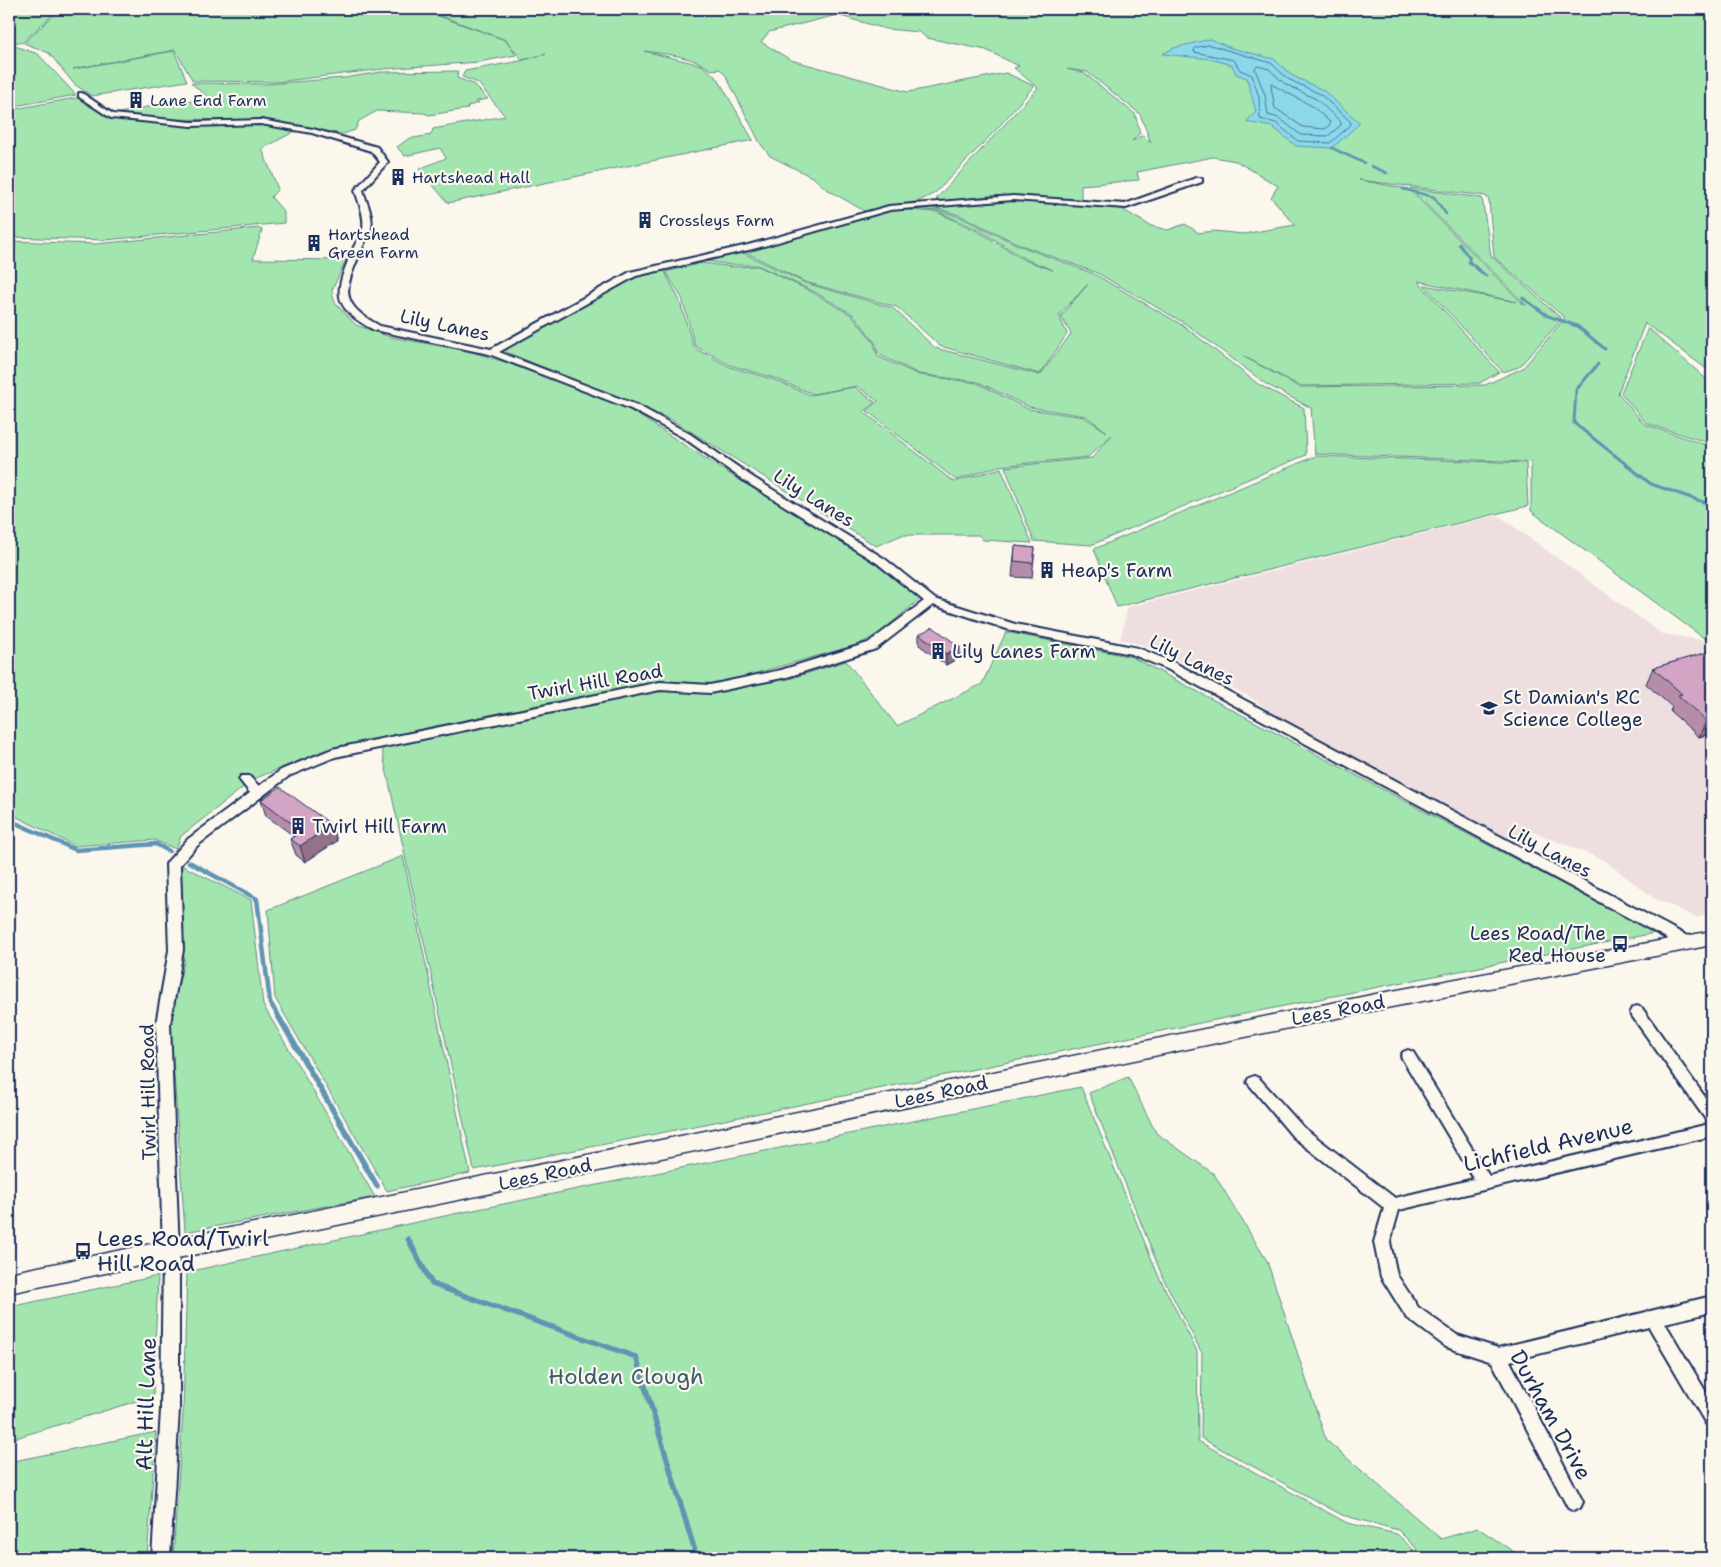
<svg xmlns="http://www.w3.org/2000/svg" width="1721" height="1567" font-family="'Shantell Sans',sans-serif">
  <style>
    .built { fill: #efdee0 }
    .green { fill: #a3e5af; stroke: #5f8a86; fill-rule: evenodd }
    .water { fill: #8cd8eb; stroke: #5f94b3 }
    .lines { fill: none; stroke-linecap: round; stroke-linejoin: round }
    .shore { stroke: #487396; stroke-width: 1 }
    .stream-far3 { stroke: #5f94b3; stroke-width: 2.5 }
    .stream-far2 { stroke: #5f94b3; stroke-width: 3 }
    .stream-far1 { stroke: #5f94b3; stroke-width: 4.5 }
    .stream { stroke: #5f94b3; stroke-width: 5.5 }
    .street-casing { stroke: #1b2f5e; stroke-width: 4 }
    .secondary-casing { stroke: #1b2f5e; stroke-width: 3 }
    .street { fill: #fbf7ec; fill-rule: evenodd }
    .secondary { fill: #fbf7ec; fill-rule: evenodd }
    .wall { fill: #b68da9; stroke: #1b2f5e }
    .shaded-wall { fill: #947389; stroke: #1b2f5e }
    .building { fill: #d4a4c4; stroke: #1b2f5e }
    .labels { text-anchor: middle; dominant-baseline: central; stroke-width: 4.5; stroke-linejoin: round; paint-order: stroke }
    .far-poi-label { font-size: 16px; fill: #1b2f5e; stroke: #fbf7ec; text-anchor: start }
    .street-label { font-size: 19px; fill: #1b2f5e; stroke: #fbf7ec }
    .poi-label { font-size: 19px; fill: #1b2f5e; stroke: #fbf7ec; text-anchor: start }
    .near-street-label { font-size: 22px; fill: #1b2f5e; stroke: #fbf7ec }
    .near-poi-label { font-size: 22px; fill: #1b2f5e; stroke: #fbf7ec; text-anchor: start }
    .near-park-label { font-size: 22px; fill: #3d5c72; stroke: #fbf7ec }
  </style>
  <rect width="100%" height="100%" fill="#fbf7ec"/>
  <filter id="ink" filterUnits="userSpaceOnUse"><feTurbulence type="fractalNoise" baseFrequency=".02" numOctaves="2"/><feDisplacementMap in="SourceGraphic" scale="10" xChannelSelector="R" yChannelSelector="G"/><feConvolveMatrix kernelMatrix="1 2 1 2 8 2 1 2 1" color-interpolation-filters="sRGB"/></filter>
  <g filter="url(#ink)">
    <path class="built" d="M1498,515L1662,634L1704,640L1712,648V910L1698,918L1654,898L1605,861L1582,851L1530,831L1516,848L1394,784L1280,719L1252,698L1153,648L1120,639L1128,607Z"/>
    <g class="green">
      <path d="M9,9H58L22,43L9,41Z"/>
      <path d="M60,9H419L505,40L516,55L479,62L383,69L277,82L193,81L175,50L73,69L174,51L187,81L92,96L74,84L49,53L24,43Z"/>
      <path d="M422,9H1712V373L1645,323L1618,393L1644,424L1712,447V644L1531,511V462L1315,454L1311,408L1266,384L1186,324L1097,273L1021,245L959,215L932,207L994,200L1118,207L1151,226L1168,230L1185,224L1199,233L1213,231L1243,234L1295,225L1271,197L1278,186L1236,161L1213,157L1137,172L1139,180L1081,185V201L1009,196H988L942,202L936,199L1038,88L1014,68L1019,66L986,50L927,38L919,32L886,29L837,15L769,32L761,42L791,60L908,92L1006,73L1034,86L995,131L935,193L919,201L866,212L825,188L814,178L770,156L760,143L726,76L720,69L711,70C695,56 665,54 644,51L702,65L718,79L753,140L448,203L419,169L446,158L440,148L405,156L397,147L408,139L431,135L433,129L505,116L478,83L462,77L465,71L520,61L546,54L522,60L506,40ZM1067,69L1087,72L1140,114L1151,143L1143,135L1132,141L1140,133L1135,114L1084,73ZM1359,180L1486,196L1489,200L1494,257L1565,318L1523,368L1485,385L1299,387L1243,356L1300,386L1480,383L1499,372L1418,281L1517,302L1424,285L1503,372L1519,367L1562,319L1491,256L1482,198L1410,188L1526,305L1523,304L1409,189Z"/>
      <path d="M9,44L38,54L76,95L9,107Z"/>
      <path d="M458,71L457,78L473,84L488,99L476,101L479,103L468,106L467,109L429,115L424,113L377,111L359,121L355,130L343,134L261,120L165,119L115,114L166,103L172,106L208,97L191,83L266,84L344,78L381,72Z"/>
      <path d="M81,97L106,117L260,125L297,130L262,149L278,189L271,197L284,212V223L105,240L9,237V110Z"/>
      <path d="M926,206L960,217L1018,245L1094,274L1184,326L1258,384L1304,408L1306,455L1091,545L1034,541L1005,467L1092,458L1112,435L1088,457L999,466L956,480L867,411L878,401L857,386L813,394L774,378L730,365L695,346L682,298L666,272L702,263L733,267L758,266L810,291L853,316L874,343L877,356L919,375L977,383L1028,409L1084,417L1107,432L1086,416L1029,407L978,382L919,374L878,354L876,344L854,315L813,291L757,265H731L699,260L741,252L805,283L893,308L935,348L1040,375L1071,334L1061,316L1088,284L1059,315L1067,334L1040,374L940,346L897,307L805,282L745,252L896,209L937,212L981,233L1024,260L1053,270L1025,259L981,231L937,211L898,208Z"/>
      <path d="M258,228L262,230L253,259L346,260L332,290L333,297L336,304L356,325L390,337L469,351L582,386L635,413L736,478L852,546L920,599L877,635L857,645L713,685L658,682L552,702L325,750L254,779L181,836L176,849L154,840L75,846L9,813V241L96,244Z"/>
      <path d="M663,268L679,299L694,348L730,367L772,379L810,395L855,387L875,402L864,412L954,482L1001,468L1032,543L983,540L979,535H902L876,546L672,420L506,352V349L632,277Z"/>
      <path d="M1648,328L1712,384V444L1646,423L1621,393Z"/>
      <path d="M1316,456L1526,463L1528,506L1117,607L1094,549Z"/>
      <path d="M1006,632L1132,657L1655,933C1260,1008 868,1093 474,1170L381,746L657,690L708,692L789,679L846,661L897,726L982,684Z"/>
      <path d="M403,856L470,1173L387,1191L275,998L268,910Z"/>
      <path d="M179,864L251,900L263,1005L375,1197L185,1232L170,1018L184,962Z"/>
      <path d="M1128,1077L1156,1133L1214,1174L1267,1261L1326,1440L1441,1539L1478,1528L1523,1558H1426L1398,1530L1342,1515L1201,1438L1202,1353L1163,1278L1089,1093Z"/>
      <path d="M1081,1087L1158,1275L1197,1351L1198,1441L1347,1523L1397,1534L1422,1558H173L183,1412L187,1272L454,1214Z"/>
      <path d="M158,1276L153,1396L9,1440V1307Z"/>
      <path d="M156,1432L147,1558H9V1462Z"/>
    </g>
    <path class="water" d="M1210,39L1231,48L1274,59L1291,75L1323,90L1360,123L1332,148L1296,146L1273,127L1246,122L1256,112L1247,78L1236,74L1232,65L1211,59L1162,54L1174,48Z"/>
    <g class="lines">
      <g class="shore">
        <path d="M1210,45L1271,63L1288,79L1320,94L1350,121L1351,125L1330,143L1298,141L1276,123L1260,119L1259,97L1252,75L1240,70L1234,60L1194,52L1195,48Z"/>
        <path d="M1258,66L1269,69L1285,84L1316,99L1341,122V125L1328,136L1301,135L1279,118L1268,115L1265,95L1255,69Z"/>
        <path d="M1271,84L1312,106L1330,122V125L1325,129L1303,127L1275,108Z"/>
      </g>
      <g class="stream-far3">
        <path d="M1332,148L1364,163"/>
        <path d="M1371,166L1387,173"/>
        <path d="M1403,189L1434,197L1446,214"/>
        <path d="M1459,244L1469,257"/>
      </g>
      <g class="stream-far2">
        <path d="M1469,256V262L1486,276"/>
        <path d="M1523,298L1548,316L1577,326L1605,349"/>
        <path d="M1598,364L1576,390L1574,423L1651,484L1712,505"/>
      </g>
      <g class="stream-far1">
        <path d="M9,820L76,850L156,844L169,851"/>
        <path d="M189,862L257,899L270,1002L278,1016"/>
      </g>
      <g class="stream">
        <path d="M277,1014L377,1186"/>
        <path d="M408,1239L432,1284L636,1357L697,1558"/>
      </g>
      <g class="street-casing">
        <g id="street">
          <path d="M82,93L113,114L191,122L261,120L313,129L377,147L388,162L363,190C366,202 374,216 371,228C369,235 365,241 363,246C346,287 335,302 380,326L491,349L630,272L748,245L889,206L1013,196L1125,204L1196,178H1202V182L1126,208L1013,200L890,210L753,249L636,276L499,352L637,405L690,434L754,478L885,559L935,599L1015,624L1138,648L1175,663L1691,938L1693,942L1691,946H1681L1167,669L1131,654L1013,631L933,605L876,649L787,677L710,693L660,690L335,757L289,776L198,845L180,865L183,950L170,1024L179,1251V1410L170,1558H152L161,1410L163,1251L156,1024L169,950L166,864L168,861L188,839L250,793L239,779L241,776H249L259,786L281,770L332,749L660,682L710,685L781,670L868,643L924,601L877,563L746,482L684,438L631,409L489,354L374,330C329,306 335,291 353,249C356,242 361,235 363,228C365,215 358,201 355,190L380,162L371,151L312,133L261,124L191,126L111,118L79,97V93Z"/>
          <path d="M1637,1006L1642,1008L1712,1107V1136L1399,1210L1390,1242L1397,1275L1418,1307L1457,1335L1498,1348L1712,1296V1312L1665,1323L1712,1402V1426L1706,1424L1649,1327L1510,1361L1580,1496L1583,1502L1580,1508L1574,1511L1568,1508L1492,1362L1446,1347L1406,1317L1381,1277L1374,1242L1384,1208L1293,1137L1247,1082L1249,1078L1254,1076L1259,1078L1303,1127L1395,1198L1474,1179L1403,1060L1401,1056L1403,1052L1408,1050L1413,1052L1489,1176L1709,1124L1632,1016L1630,1012L1632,1008Z"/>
        </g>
      </g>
      <g class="secondary-casing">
        <path id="secondary" d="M1712,931V945L1376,1010L9,1293V1273L1376,994Z"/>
      </g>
      <use href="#street" class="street"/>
      <use href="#secondary" class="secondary"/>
    </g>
    <g class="wall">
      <path d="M1015,546L1035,548L1032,578L1012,577Z"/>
      <path d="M919,634L960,657L946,665L919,645Z"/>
      <path d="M1712,651V733L1699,737L1670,711L1672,707L1646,684L1653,668Z"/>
      <path d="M261,800L332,825L337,841L305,862L296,855L290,839L294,836L266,816Z"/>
    </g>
    <g class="shaded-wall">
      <path d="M960,647V657L946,665V654Z"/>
      <path d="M1712,719V733L1699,737L1706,721Z"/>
      <path d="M332,825L337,841L305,862L300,846Z"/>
    </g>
    <g class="building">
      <path d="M1015,546L1035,548L1033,563L1014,561Z"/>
      <path d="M933,627L960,647L946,654L919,634Z"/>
      <path d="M1712,651V719L1706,721L1678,695L1682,694L1653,668Z"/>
      <path d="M280,787L332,825L300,846L290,839L302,831L261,800Z"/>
    </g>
  </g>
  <defs>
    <g id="building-bare" transform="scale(1.35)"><path d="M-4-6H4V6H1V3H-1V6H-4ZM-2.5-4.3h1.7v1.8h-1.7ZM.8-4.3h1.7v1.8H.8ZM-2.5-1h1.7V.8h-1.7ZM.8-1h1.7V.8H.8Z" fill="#1b2f5e" stroke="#fbf7ec" stroke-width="2.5" paint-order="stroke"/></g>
    <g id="school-bare" transform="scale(1.35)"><path d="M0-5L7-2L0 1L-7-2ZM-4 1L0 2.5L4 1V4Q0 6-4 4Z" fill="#1b2f5e" stroke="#fbf7ec" stroke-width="2.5" paint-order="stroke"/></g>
    <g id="bus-bare" transform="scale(1.35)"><path d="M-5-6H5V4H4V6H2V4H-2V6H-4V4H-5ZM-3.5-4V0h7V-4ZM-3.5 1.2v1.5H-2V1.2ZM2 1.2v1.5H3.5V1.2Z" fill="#1b2f5e" stroke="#fbf7ec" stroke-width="2.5" paint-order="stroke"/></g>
  </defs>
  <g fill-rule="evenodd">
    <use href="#building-bare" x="136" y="100"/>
    <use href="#building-bare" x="398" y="177"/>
    <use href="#building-bare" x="645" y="220"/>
    <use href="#building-bare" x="314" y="243"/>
    <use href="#building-bare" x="1047" y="570"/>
    <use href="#building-bare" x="938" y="651"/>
    <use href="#school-bare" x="1489" y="708"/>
    <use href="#building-bare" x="298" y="826"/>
    <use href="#bus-bare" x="1620" y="944"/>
    <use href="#bus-bare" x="83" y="1251"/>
  </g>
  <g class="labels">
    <g class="far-poi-label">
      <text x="150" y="100">Lane End Farm</text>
      <text x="412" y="177">Hartshead Hall</text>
      <text x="659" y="220">Crossleys Farm</text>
      <text x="328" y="234">Hartshead<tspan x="328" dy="18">Green Farm</tspan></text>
    </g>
    <g class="street-label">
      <text transform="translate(445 325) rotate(12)">Lily Lanes</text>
      <text transform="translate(814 498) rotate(32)">Lily Lanes</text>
      <text transform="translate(1192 660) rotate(26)">Lily Lanes</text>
      <text transform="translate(595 682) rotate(-10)">Twirl Hill Road</text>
      <text transform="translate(1550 851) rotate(28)">Lily Lanes</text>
      <text transform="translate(1338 1010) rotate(-11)">Lees Road</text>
      <text transform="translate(148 1092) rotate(-91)">Twirl Hill Road</text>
      <text transform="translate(941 1092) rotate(-12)">Lees Road</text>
      <text transform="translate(545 1174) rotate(-12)">Lees Road</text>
    </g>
    <g class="poi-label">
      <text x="1061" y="570">Heap's Farm</text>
      <text x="952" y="651">Lily Lanes Farm</text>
      <text x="1503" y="697">St Damian's RC<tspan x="1503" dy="22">Science College</tspan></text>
      <text x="312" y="826">Twirl Hill Farm</text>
      <text x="1606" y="933" text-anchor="end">Lees Road/The<tspan x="1606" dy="22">Red House</tspan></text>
    </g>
    <g class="near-street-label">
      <text transform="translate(1548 1145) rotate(-13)">Lichfield Avenue</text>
      <text transform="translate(146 1404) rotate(-88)">Alt Hill Lane</text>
      <text transform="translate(1551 1415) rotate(61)">Durham Drive</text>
    </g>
    <g class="near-poi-label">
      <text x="97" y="1238">Lees Road/Twirl<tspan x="97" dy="25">Hill Road</tspan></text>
    </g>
    <g class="near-park-label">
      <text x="626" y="1376">Holden Clough</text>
    </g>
  </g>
  <rect width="1721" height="1567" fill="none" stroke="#fbf7ec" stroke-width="30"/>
  <rect x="15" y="15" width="1691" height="1537" fill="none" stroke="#1b2f5e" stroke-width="2" filter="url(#ink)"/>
</svg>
